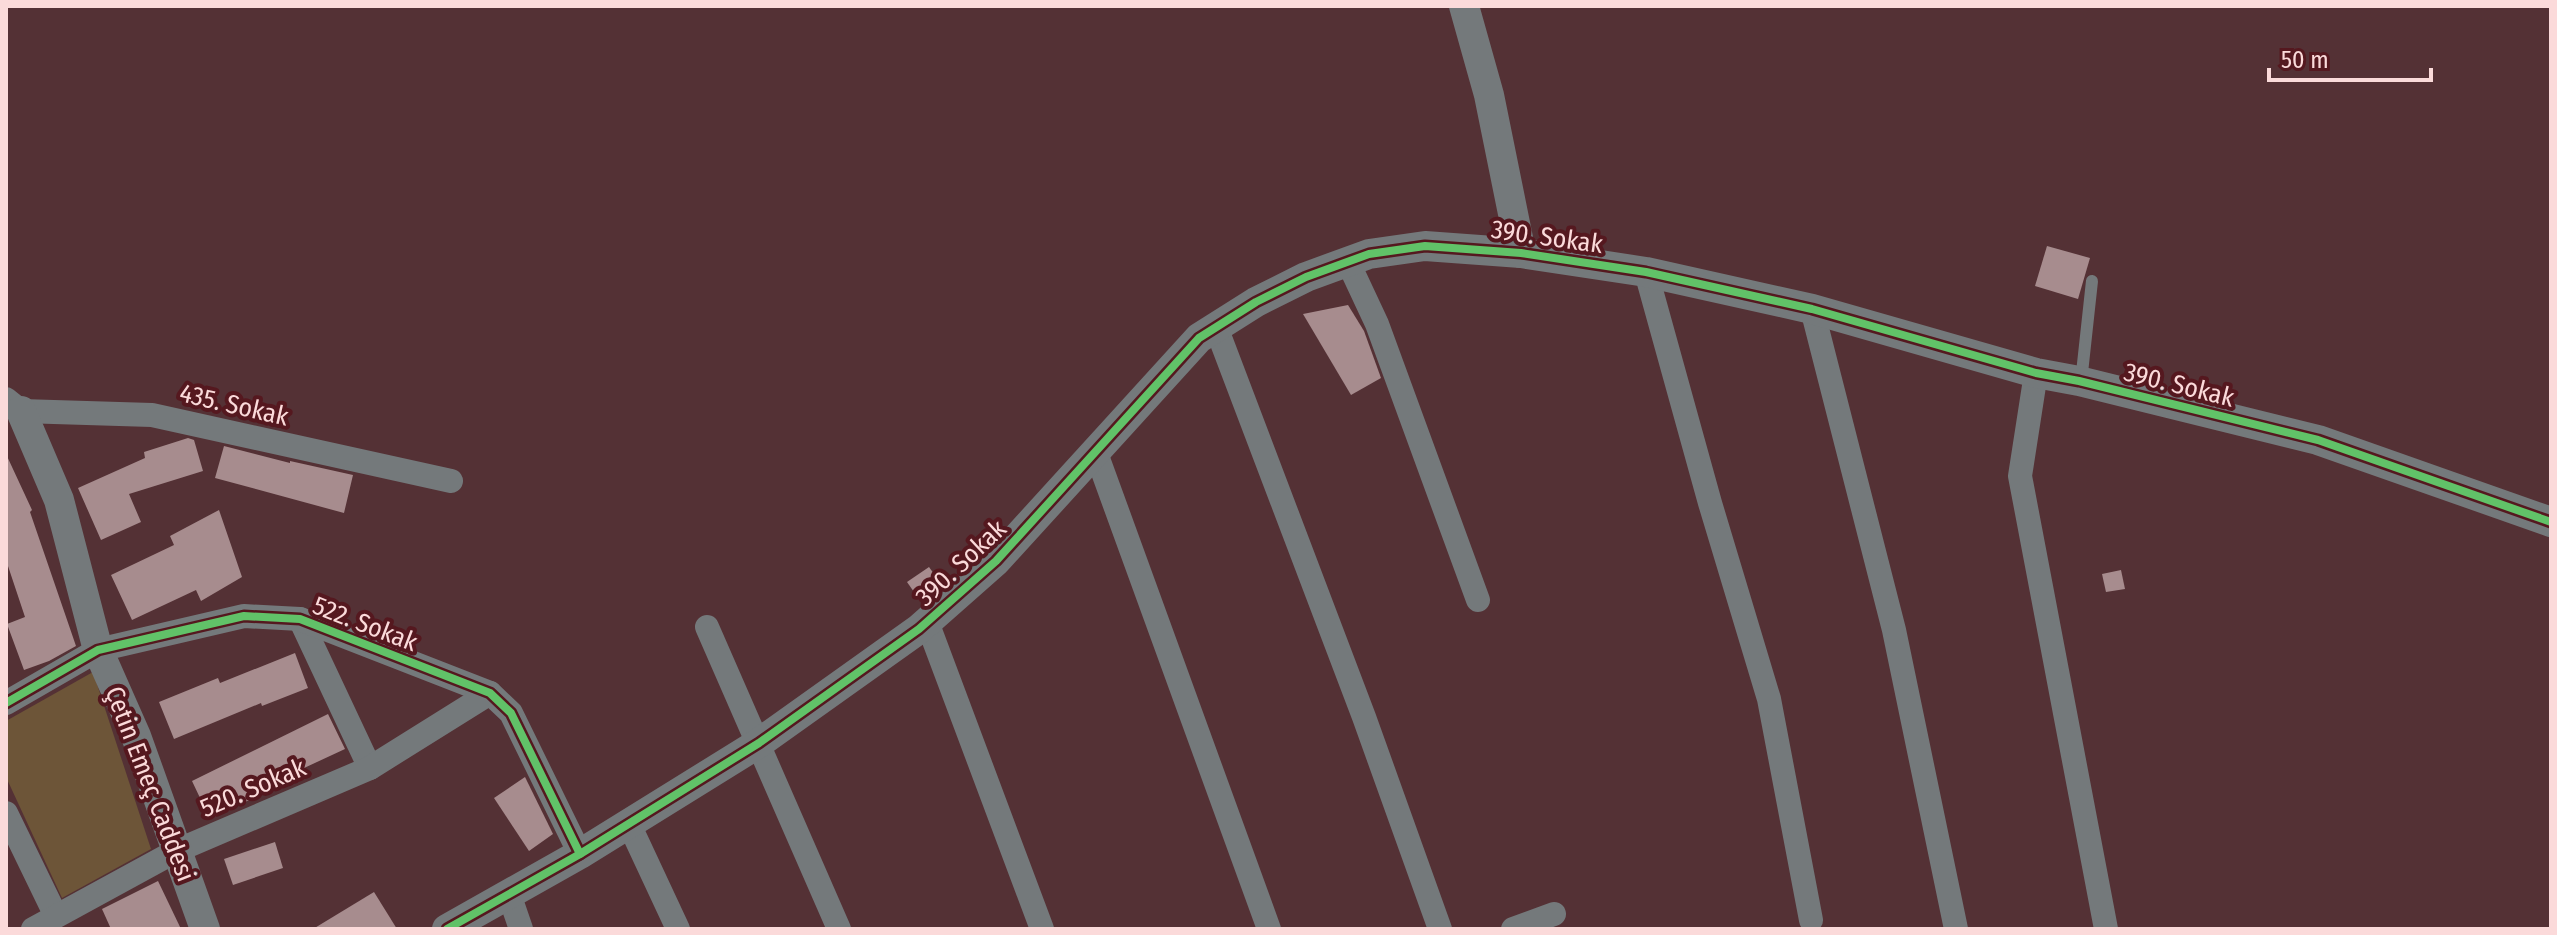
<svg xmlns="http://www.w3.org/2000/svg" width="2557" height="935" font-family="'Fira Sans Condensed',sans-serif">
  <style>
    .green { fill: #6d5538 }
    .building { fill: #a78c8e }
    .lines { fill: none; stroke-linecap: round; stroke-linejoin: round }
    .service { stroke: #74797b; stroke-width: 12 }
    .minor { stroke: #74797b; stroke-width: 24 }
    .tertiary { stroke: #74797b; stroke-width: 30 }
    .cycleway-casing { stroke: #55181f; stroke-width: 13 }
    .cycleway { stroke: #61c268; stroke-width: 8 }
    .labels { text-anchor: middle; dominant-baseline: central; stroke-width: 8; stroke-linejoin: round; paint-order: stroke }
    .street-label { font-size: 26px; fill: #fbdada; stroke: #55181f }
  </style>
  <rect width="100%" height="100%" fill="#543135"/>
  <path class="green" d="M93,672L151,849L62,898L6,777V721Z"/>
  <g class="building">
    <path d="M2047,246L2090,258L2078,299L2035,286Z"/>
    <path d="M1348,305L1364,331L1381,378L1351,395L1303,314Z"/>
    <path d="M188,438L194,440L203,471L129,494L141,522L101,540L78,488L145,458L144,452Z"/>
    <path d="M224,446L290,463V461L353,475L344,513L215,478Z"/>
    <path d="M6,454L32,510L30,512L76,646L49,661L24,670L7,624L25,617L6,560Z"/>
    <path d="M219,510L242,577L201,601L196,590L132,620L111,575L174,545L170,536Z"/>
    <path d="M929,567L942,585L921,602L907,582Z"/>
    <path d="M2121,570L2125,589L2106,592L2102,574Z"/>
    <path d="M295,653L308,688L262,706L261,703L174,739L159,702L218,678L220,683Z"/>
    <path d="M328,714L345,749L261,788L264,793L210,819L192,781Z"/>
    <path d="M525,777L553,834L529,851L494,798Z"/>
    <path d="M275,842L283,868L233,885L224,859Z"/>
    <path d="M158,881L181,929H111L102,909Z"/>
    <path d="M374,892L397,929H313Z"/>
  </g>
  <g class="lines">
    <path class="service" d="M2081,382L2092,281"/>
    <g class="minor">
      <path d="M1348,262L1377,324L1478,600"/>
      <path d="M1646,272L1710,503L1769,699L1811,920"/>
      <path d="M1812,309L1894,630L1956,929"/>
      <path d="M1216,327L1364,717L1440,929"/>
      <path d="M2036,373L2020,476L2106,929"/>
      <path d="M6,399L21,411L152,415L451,481"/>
      <path d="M1096,453L1269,929"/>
      <path d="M300,619L370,768"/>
      <path d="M927,622L1042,929"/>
      <path d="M707,627L839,929"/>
      <path d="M6,703L98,650L244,616L300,619L490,693L511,713L580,854"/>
      <path d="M6,813L56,916"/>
      <path d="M629,824L678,929"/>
      <path d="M509,894L521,929"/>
      <path d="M33,929L176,851L370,768L490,693"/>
      <path d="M1513,929L1554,914"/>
    </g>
    <g class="tertiary">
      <path d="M1464,6L1489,95L1521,253"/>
      <path d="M21,411L59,500L98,650L136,736L205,929"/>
      <path d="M447,929L580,854L759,743L919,629L996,561L1199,338L1256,302L1306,277L1369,254L1425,246L1521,253L1646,272L1812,309L2036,373L2079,381L2318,440L2551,522"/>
    </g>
    <g class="cycleway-casing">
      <g id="cycleway">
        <path d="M6,703L98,650L244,616L300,619L490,693L511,713L580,854"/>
        <path d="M447,929L580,854L759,743L919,629L996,561L1199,338L1256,302L1306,277L1369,254L1425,246L1521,253L1646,272L1812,309L2036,373L2079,381L2318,440L2551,522"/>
      </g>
    </g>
    <use href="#cycleway" class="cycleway"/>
  </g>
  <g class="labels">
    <g class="street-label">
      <text transform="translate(1547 237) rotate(8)">390. Sokak</text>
      <text transform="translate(2179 385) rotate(14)">390. Sokak</text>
      <text transform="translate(234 405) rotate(13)">435. Sokak</text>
      <text transform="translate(961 563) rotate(-43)">390. Sokak</text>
      <text transform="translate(365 624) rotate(21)">522. Sokak</text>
      <text transform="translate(150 784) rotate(69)">Çetin Emeç Caddesi</text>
      <text transform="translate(253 788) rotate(-23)">520. Sokak</text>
    </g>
  </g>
  <rect width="2557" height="935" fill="none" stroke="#fbdada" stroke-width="16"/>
  <path d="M2269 68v12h162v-12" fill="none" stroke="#fbdada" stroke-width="4"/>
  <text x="2281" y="68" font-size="24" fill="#fbdada" stroke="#55181f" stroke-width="6" paint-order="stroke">50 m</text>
</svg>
